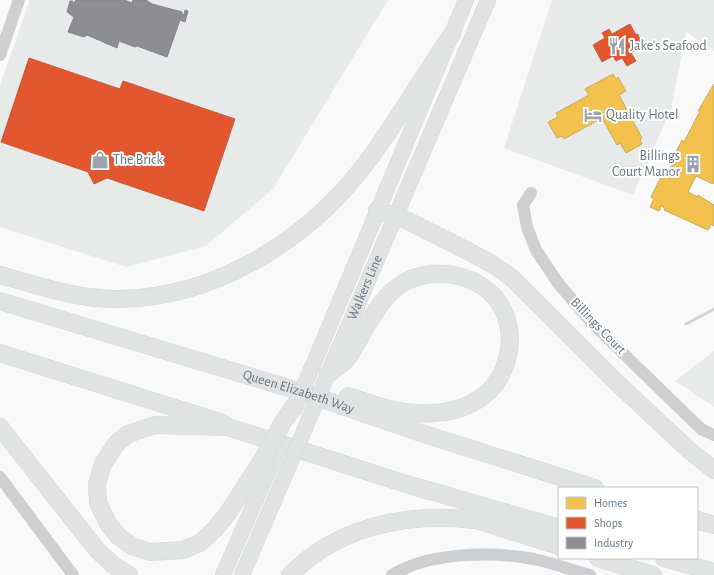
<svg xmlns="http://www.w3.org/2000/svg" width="714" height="575" font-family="'Alegreya Sans',sans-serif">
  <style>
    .built { fill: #e8e9e9 }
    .homes { fill: #f2c14e; stroke: #c8aa5e }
    .shops { fill: #e4572e; stroke: #be6048 }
    .industry { fill: #8d8d92; stroke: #81868e }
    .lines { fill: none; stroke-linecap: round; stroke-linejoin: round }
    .stream { stroke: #ced6d9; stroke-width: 3 }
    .major-casing { stroke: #d5d6d7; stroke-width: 16 }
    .highway-casing { stroke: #d5d6d6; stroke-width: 18 }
    .minor { stroke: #cecfd0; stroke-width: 12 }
    .major { stroke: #e1e2e2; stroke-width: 15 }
    .highway { stroke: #e1e2e2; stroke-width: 17 }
    .major-bridge-casing { stroke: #d5d6d7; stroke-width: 16; stroke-linecap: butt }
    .highway-bridge-casing { stroke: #d5d6d6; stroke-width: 18; stroke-linecap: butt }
    .major-bridge { stroke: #e1e2e2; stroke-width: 15 }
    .highway-bridge { stroke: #e1e2e2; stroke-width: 17 }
    .labels { text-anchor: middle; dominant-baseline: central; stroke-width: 4; stroke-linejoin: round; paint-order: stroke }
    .poi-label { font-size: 14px; fill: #657683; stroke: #fff; text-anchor: start }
    .street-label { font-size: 14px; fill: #657683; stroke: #fff }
  </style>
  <rect width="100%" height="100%" fill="#f9f9f9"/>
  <g class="built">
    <path d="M30,0H388L273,189L206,246L126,267L0,227V85Z"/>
    <path d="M552,0H714V51L686,32L671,109L633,195L504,148Z"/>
    <path d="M714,351V407L675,381Z"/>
  </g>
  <g class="homes">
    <path d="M613,74L616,79L618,77L626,91L619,95L642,138L640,140L642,144L626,153L620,143L617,145L602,118L564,139L562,136L557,138L548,122L558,117L556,113L589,95L585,89Z"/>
    <path d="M714,84V182L713,184L696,176L688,192L698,197V195L714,205V226L711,224L708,230L664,210L665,208L661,206L659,211L650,207L654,199L651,197L662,175L666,177L678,153L676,152L682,140L684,142L700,111H698Z"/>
  </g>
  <g class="shops">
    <path d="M630,24L636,35L638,34L642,47L631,53L636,61L627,66L622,58L616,61L613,56L602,62L593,45L605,38L602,33L609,29L612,34Z"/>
    <path d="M29,58L120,89L123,81L235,119L204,211L107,178L94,184L88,172L1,142Z"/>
  </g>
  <path class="industry" d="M76,0H124L132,3L133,0H146L152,4L182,12V14L184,15L185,10L188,11L185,22L180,20L167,57L137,46L135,47L119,41L117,48L87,35L84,37L68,32L74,17L67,12L70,1H73V5Z"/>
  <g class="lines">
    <path class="stream" d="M686,324L714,309"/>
    <g class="major-casing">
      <g id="major">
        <path d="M313,365L466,0"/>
        <path id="s1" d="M328,374L488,0"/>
        <path d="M223,575L278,449"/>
        <path d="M242,575L289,466"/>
      </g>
    </g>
    <g class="highway-casing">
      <g id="highway">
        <path d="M377,210L406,220L466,250L492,264L512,278L614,380L690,451L714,470"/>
        <path d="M0,275C39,286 80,300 121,299C220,297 313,236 370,158C399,118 424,75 452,34"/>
        <path id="s2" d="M0,301L305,393L427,435L595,488"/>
        <path d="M0,353L223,423"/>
        <path d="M328,374C334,370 340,366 345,361C349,357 352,351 355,346C368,324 382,293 407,281C441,264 490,277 505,314C510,327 511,342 508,355C498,401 457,416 415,413C392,412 370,403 348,396"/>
        <path d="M0,427L97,550L112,564L129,575"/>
        <path d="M263,459L228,513L215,529L200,543L183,550L150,552L132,546L118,536L109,525L98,503L97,484L103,464L116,444L128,434L155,425L228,427L428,491"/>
        <path d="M417,487L559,528"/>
        <path d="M697,520L714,525"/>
        <path d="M598,558L653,575"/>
        <path d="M664,558L714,572"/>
        <path d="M290,575C338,526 408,512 475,520C483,521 493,525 501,528C520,534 540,540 559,546"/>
      </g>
    </g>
    <g class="minor">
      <path d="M0,55L19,0"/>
      <path d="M531,193L523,205L527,227L536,250L558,283L592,323L701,429L714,435"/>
      <path d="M0,477L73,575"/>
      <path d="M392,575C429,552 491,551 534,559C553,563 571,570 590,575"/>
    </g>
    <use href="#major" class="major"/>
    <use href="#highway" class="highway"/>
    <g class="major-bridge-casing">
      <g id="major-bridge">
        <path d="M293,412L313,365"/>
        <path d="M289,466L328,374"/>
      </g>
    </g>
    <g class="highway-bridge-casing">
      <path id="highway-bridge" d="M263,459L283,422L297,402"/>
    </g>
    <use href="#major-bridge" class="major-bridge"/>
    <use href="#highway-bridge" class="highway-bridge"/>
  </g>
  <defs>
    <g id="restaurant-bare" transform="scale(1.38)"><path d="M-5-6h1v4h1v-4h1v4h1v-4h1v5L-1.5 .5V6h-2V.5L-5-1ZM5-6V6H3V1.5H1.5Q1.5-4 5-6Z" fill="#99a4ac" stroke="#fff" stroke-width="2.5" paint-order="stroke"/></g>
    <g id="hotel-bare" transform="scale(1.38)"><path d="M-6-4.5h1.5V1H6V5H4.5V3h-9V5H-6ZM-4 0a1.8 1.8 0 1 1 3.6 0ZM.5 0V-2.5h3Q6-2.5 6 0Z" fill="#99a4ac" stroke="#fff" stroke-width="2.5" paint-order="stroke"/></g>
    <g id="shop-bare" transform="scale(1.38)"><path d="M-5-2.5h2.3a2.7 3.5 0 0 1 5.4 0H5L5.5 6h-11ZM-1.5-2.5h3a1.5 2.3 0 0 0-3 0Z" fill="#99a4ac" stroke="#fff" stroke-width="2.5" paint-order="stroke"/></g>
    <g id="building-bare" transform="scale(1.38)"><path d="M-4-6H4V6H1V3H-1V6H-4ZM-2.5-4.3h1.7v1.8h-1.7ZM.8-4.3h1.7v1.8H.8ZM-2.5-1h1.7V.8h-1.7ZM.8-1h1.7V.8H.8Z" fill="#99a4ac" stroke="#fff" stroke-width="2.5" paint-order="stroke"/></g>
  </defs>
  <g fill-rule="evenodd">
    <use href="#restaurant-bare" x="617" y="46"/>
    <use href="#hotel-bare" x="593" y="115"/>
    <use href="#shop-bare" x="100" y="160"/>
    <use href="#building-bare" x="693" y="164"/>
  </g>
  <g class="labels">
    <g class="poi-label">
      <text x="630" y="46">Jake's Seafood</text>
      <text x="606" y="115">Quality Hotel</text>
      <text x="680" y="156" text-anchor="end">Billings<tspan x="680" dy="16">Court Manor</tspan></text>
      <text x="113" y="160">The Brick</text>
    </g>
    <g class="street-label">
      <text stroke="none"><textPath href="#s1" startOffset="94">Walkers Line</textPath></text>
      <text transform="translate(598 326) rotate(46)">Billings Court</text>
      <text stroke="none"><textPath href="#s2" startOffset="312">Queen Elizabeth Way</textPath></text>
    </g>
  </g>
  <rect x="558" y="487" width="140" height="72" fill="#ffffff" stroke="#c1c8cd"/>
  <rect x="566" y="497" width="20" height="12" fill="#f2c14e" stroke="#c1c8cd"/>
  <text x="594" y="507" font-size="12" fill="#657683">Homes</text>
  <rect x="566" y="517" width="20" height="12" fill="#e4572e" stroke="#c1c8cd"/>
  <text x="594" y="527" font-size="12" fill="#657683">Shops</text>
  <rect x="566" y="537" width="20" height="12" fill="#8d8d92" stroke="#c1c8cd"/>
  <text x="594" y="547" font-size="12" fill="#657683">Industry</text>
</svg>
